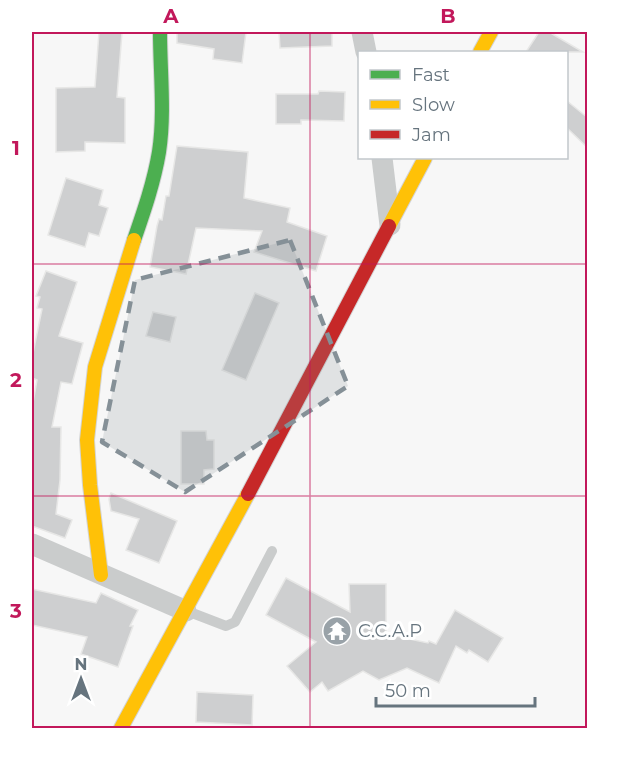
<svg xmlns="http://www.w3.org/2000/svg" width="619" height="760" font-family="Montserrat,sans-serif">
  <style>
    .building { fill: #cecfd0; stroke: #e7e7e6; stroke-width: 1.5 }
    .lines { fill: none; stroke-linecap: round; stroke-linejoin: round }
    .fast-casing { stroke: #d3d4d5; stroke-width: 16 }
    .slow-casing { stroke: #d3d4d5; stroke-width: 16 }
    .jam-casing { stroke: #d3d4d5; stroke-width: 16 }
    .lane { stroke: #cacccc; stroke-width: 10 }
    .street { stroke: #cacccc; stroke-width: 21 }
    .fast { stroke: #4caf50; stroke-width: 14 }
    .slow { stroke: #ffc107; stroke-width: 14 }
    .jam { stroke: #c62828; stroke-width: 14 }
    .marked { fill: #859097; fill-opacity: 0.2; stroke: #859097; stroke-width: 4.5; stroke-dasharray: 12 8; stroke-linejoin: round }
    .grid { fill: none; stroke: #c2185b; stroke-width: 1.5; stroke-opacity: 0.55 }
    .labels { text-anchor: middle; dominant-baseline: central; stroke-width: 6; stroke-linejoin: round; paint-order: stroke }
    .poi-label { font-size: 18px; fill: #66747e; stroke: #fff; text-anchor: start }
    .neatline { fill: none; stroke: #c2185b; stroke-width: 2 }
    .grid-label { font-size: 20px; text-anchor: middle; font-weight: bold; fill: #c2185b }
  </style>
  <rect width="100%" height="100%" fill="#f7f7f7"/>
  <g class="building">
    <path d="M99,32H122L117,97L125,98V143L85,142V151L56,152V88L95,87Z"/>
    <path d="M177,32H246L242,63L213,59L214,49L177,43Z"/>
    <path d="M279,32H332V46L280,48Z"/>
    <path d="M539,32H549L583,52H526Z"/>
    <path d="M319,91L345,92L344,121L301,120V124H276V94H318Z"/>
    <path d="M567,101L588,118V148L567,128Z"/>
    <path d="M177,146L248,152L244,198L290,208L287,222L327,236L316,271L254,252L262,231L196,228L186,274L150,267L157,226L159,219L162,220L166,196H169Z"/>
    <path d="M66,178L103,190L99,205L108,208L99,236L89,233L85,247L48,235Z"/>
    <path d="M46,271L77,282L59,336L83,343L72,384L61,382L52,427H61L60,480L56,514L72,520L65,538L32,526V408L37,380L32,378V358L42,309L37,308L40,297L36,296Z"/>
    <path d="M255,293L279,303L246,380L222,370Z"/>
    <path d="M153,312L176,317L170,342L146,336Z"/>
    <path d="M181,431H206L207,440H214V469L204,470V484H181Z"/>
    <path d="M111,493L177,521L159,563L126,550L139,519L111,511L109,499Z"/>
    <path d="M286,578L350,612L349,584H386V634L428,643L429,641L436,644L455,610L503,638L488,662L469,650L467,653L456,646L439,683L407,668L379,680L363,671L328,691L322,682L310,692L287,666L316,642L266,615Z"/>
    <path d="M32,589L96,603L101,593L138,610L130,626H133L118,667L81,654L87,637L32,625Z"/>
    <path d="M197,692L253,695L252,725L196,722Z"/>
  </g>
  <g class="lines">
    <g class="fast-casing">
      <path id="fast" d="M134,240C144,211 154,182 159,152C165,113 160,71 160,32"/>
    </g>
    <g class="slow-casing">
      <g id="slow">
        <path d="M480,52L491,32"/>
        <path d="M389,226L425,158"/>
        <path d="M101,575L90,485L87,440L95,367L134,240"/>
        <path d="M121,728L248,494"/>
      </g>
    </g>
    <g class="jam-casing">
      <path id="jam" d="M248,494L389,226"/>
    </g>
    <path class="lane" d="M187,611L226,626L235,622L272,551"/>
    <g class="street">
      <path d="M362,32L366,52"/>
      <path d="M382,158L390,225"/>
      <path d="M32,544L186,611"/>
    </g>
    <use href="#fast" class="fast"/>
    <use href="#slow" class="slow"/>
    <use href="#jam" class="jam"/>
  </g>
  <path class="marked" d="M290,240L348,386L185,492L102,442L135,280Z"/>
  <path class="grid" d="M310,32V728M32,264H588M32,496H588"/>
  <defs>
    <g id="temple-disc" transform="scale(1.5)"><circle r="9.5" fill="#99a2a8" stroke="#fff"/><path d="M0-6L5-2H3V0L6.5 2.5H4V6H1.5V3h-3V6H-4V2.5H-6.5L-3 0V-2H-5Z" fill="#fff"/></g>
  </defs>
  <g fill-rule="evenodd">
    <use href="#temple-disc" x="337" y="631"/>
  </g>
  <g class="labels">
    <g class="poi-label">
      <text x="358" y="631">C.C.A.P</text>
    </g>
  </g>
  <rect width="619" height="760" fill="none" stroke="#ffffff" stroke-width="66"/>
  <rect x="358" y="51" width="210" height="108" fill="#ffffff" stroke="#c2c7cb" stroke-width="1.5"/>
  <rect x="370" y="70" width="30" height="9" fill="#4caf50" stroke="#c2c7cb" stroke-width="1.5"/>
  <text x="412" y="81" font-size="18" fill="#66747e">Fast</text>
  <rect x="370" y="100" width="30" height="9" fill="#ffc107" stroke="#c2c7cb" stroke-width="1.5"/>
  <text x="412" y="111" font-size="18" fill="#66747e">Slow</text>
  <rect x="370" y="130" width="30" height="9" fill="#c62828" stroke="#c2c7cb" stroke-width="1.5"/>
  <text x="412" y="141" font-size="18" fill="#66747e">Jam</text>
  <g transform="translate(81 679)" stroke="#ffffff" stroke-width="4.5" paint-order="stroke">
  <path d="M0-4.5L10 22L0 15L-10 22Z" fill="#66747e"/>
  <text y="-9" font-size="16" font-weight="bold" text-anchor="middle" fill="#66747e">N</text>
  </g>
  <path d="M376 697v9h159v-9" fill="none" stroke="#66747e" stroke-width="3"/>
  <text x="385" y="697" font-size="18" fill="#66747e" stroke="#ffffff" stroke-width="4.5" paint-order="stroke">50 m</text>
  <rect x="33" y="33" width="553" height="694" class="neatline"/>
  <g class="grid-label">
    <text x="171" y="23">A</text>
    <text x="448" y="23">B</text>
    <text x="16" y="155">1</text>
    <text x="16" y="387">2</text>
    <text x="16" y="618">3</text>
  </g>
</svg>
